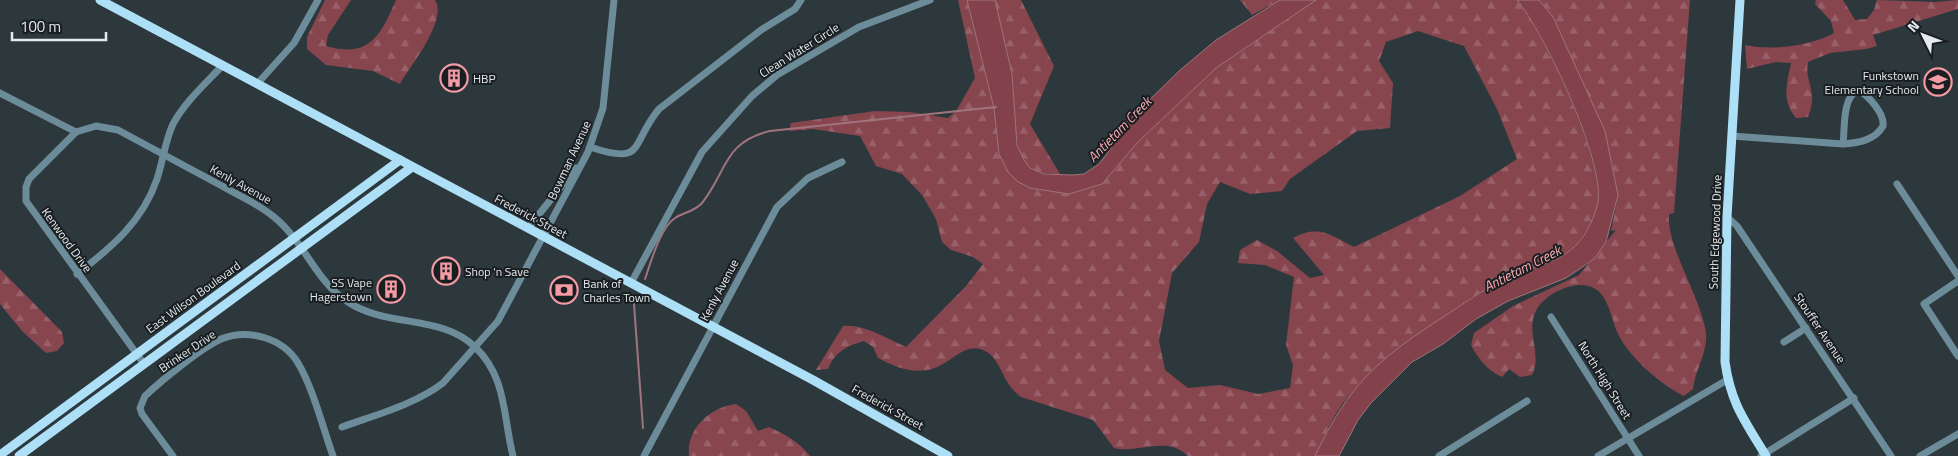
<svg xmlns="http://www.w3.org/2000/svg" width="1958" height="456" font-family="'Titillium Web',sans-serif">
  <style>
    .forest { fill: url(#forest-firs); fill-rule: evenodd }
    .water { fill: #83424b; stroke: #a0747c }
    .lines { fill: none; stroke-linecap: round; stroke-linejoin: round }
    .stream { stroke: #a0747c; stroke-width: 2 }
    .minor { stroke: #6d8c9a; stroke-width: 7 }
    .major { stroke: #addff7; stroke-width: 9 }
    .labels { text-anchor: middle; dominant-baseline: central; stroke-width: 4; stroke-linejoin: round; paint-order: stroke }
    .street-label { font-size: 12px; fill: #e4eaee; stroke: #191e21 }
    .poi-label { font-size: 12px; fill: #e4eaee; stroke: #191e21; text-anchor: start }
    .water-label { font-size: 14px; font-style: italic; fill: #fcaab3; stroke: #191e21 }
  </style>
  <defs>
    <pattern id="forest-firs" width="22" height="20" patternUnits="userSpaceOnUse" patternTransform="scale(1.25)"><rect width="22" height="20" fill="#87454e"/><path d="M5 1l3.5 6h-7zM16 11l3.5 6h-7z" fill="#986068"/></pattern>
  </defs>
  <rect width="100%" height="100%" fill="#2d383d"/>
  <g class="forest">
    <path d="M325,0H351L328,35L326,46C369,59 381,35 396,0H435C448,20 411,65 400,84L373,71L326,65L307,49V37Z"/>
    <path d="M958,0H967L994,108L999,154L1069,194L1102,184L1138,142L1216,68L1316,0H1517C1545,35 1603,158 1598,202C1597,212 1589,228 1583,236C1565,264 1529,268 1502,281C1460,301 1424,333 1389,363C1376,374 1359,384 1348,397C1334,413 1324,437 1315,456H1188C1167,435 1138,454 1114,448L1093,420L1021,397C1001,382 1003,363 987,352C966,339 951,364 932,369C912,374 895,367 878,358L873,347L864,341C846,346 835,352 828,369L816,370L843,326C865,324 885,338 906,347L966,286L983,264L973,257L951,250L942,242L936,219L922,195L902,174L876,166L860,136L813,129L789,131L791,123L875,111L909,112L948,118L956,111L975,78ZM1418,31L1464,46L1497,109L1517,159L1460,196L1354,247C1330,235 1319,224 1293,238L1324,275L1310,278L1277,251L1257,240L1240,250L1238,263L1265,265L1294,277L1286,345L1293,365L1290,388L1258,394L1220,385L1188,388L1165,370L1159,341L1172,273L1199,242L1207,204L1220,182L1250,194L1282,191L1290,179L1357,131L1390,128L1393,83L1379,61L1386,42Z"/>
    <path d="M995,0H1021L1054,66L1030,124L1060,174C1045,174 1030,173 1023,159C1011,137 1016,100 1012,75C1008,50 999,25 995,0Z"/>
    <path d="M1240,0H1280L1252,15Z"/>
    <path d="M1539,0H1690L1674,213L1669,214C1666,246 1701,297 1706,333C1708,352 1695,370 1693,389L1684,396C1661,385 1629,357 1618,334C1612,321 1609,299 1597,290C1580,277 1547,292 1537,309C1524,331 1543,353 1532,375L1520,377L1509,369L1502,377C1487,370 1479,360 1471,345L1474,333L1513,306L1579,275L1616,230L1611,231L1618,195L1605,131L1553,17Z"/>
    <path d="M1816,0H1843L1855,20L1867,19L1874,10L1877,0L1935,2L1958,0V9L1873,35L1877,46L1866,49L1830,53L1808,62C1804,83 1819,90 1808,117L1796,118C1781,100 1787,83 1791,63L1776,62L1747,69L1745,45C1771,51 1811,46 1834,33L1831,21L1815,4Z"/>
    <path d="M0,269L62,332L64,343L57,351L46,353L22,331L0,304Z"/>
    <path d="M736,404L746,411L758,431L769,427C786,435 798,441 810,456H689C686,429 710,407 736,404Z"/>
  </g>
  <g class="water">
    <path d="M967,0H995L1012,74L1017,145L1024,160L1030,168L1044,174L1072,175L1084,174L1099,164L1112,147L1117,133L1129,120L1179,71L1216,40L1280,0H1316L1216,68L1138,142L1102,184L1069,194L1030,188L1017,181L1008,172L999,154L994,108Z"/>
    <path d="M1517,0H1539L1553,17L1605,131L1618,195L1606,242L1595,258L1581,268L1566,278L1508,301L1476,319L1443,344L1412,362L1371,403L1358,420L1339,456H1315C1349,384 1377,360 1443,317C1462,305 1481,291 1501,281C1529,267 1564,264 1583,237C1589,228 1596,213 1598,202C1604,159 1545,34 1517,0Z"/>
  </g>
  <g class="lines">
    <g class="stream">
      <path d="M645,279C651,262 660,228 675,218C684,212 694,212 702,203C727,172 723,142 770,131L996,107"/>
      <path d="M636,296L634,304L643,428"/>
    </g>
    <g class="minor">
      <path d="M257,84L294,43L318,0"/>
      <path d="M0,93L76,132L96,126L118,130C153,149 187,167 222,186C239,196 259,204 274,217C304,241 316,282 348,302C387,328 441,314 475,347C507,377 503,417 513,456"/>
      <path d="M76,132L29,179L26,187V201L144,364"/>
      <path d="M1732,136L1843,144C1845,129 1842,97 1858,90C1868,95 1885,114 1883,126C1875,140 1859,143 1843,144"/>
      <path d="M590,147C646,166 630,144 659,109L761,30L795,9L801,0"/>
      <path d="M1897,184L1958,276"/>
      <path d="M1727,217L1737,226L1891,456"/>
      <path d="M528,228L576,168"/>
      <path d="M77,274C111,248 143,221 157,179C163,161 165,141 173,124C185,102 205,84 222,66"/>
      <path d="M1958,281L1924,304L1958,356"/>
      <path d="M631,283L702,152L752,96L777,75L859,27L930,0"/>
      <path d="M1551,317L1639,456"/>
      <path d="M1784,342L1806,328"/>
      <path d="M342,427C375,415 414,405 443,383L498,321L588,152L603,108L614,0"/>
      <path d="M173,456L142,414L140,408L145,396C162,380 201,348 221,339C248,328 283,338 298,363C313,388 323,428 333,456"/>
      <path d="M644,456L777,207L808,178L842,162"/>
      <path d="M1439,456L1527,401"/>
      <path d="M1598,456L1727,380"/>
      <path d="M1761,456L1854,398"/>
      <path d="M1920,456L1958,434"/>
    </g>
    <g class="major">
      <path d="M100,0L813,380L948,456"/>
      <path d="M1740,0L1727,217L1725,362C1731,404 1745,421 1766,456"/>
      <path d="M0,455L400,160"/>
      <path d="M19,456L412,167"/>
    </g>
  </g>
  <defs>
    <g id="building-ring" transform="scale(1.4375)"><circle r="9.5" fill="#191e21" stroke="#f49aa5" stroke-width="1.5"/><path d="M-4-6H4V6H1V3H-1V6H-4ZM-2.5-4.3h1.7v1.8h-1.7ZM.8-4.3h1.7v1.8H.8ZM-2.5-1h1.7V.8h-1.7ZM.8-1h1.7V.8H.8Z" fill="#f49aa5"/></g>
    <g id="school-ring" transform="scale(1.4375)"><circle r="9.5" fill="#191e21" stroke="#f49aa5" stroke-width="1.5"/><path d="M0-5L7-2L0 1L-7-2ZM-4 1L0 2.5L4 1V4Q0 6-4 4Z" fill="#f49aa5"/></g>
    <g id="bank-ring" transform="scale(1.4375)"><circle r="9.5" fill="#191e21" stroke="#f49aa5" stroke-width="1.5"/><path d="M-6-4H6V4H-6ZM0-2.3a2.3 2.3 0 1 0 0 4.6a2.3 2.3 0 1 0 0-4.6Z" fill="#f49aa5"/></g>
  </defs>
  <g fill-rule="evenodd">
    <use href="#building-ring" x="454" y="78"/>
    <use href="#school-ring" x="1938" y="82"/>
    <use href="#building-ring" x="446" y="271"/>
    <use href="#building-ring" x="391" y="289"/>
    <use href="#bank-ring" x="564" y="290"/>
  </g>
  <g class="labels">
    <g class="street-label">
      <text transform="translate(799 50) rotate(-32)">Clean Water Circle</text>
      <text transform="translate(569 160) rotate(-65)">Bowman Avenue</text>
      <text transform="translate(241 184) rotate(29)">Kenly Avenue</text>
      <text transform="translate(531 216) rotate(28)">Frederick Street</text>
      <text transform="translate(1715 232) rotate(-88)">South Edgewood Drive</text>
      <text transform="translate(67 240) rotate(54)">Kenwood Drive</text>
      <text transform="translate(719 290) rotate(-62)">Kenly Avenue</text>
      <text transform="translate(193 297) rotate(-36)">East Wilson Boulevard</text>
      <text transform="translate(1820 328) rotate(56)">Stouffer Avenue</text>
      <text transform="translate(187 351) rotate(-34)">Brinker Drive</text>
      <text transform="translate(1605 380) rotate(58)">North High Street</text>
      <text transform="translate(888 407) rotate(29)">Frederick Street</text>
    </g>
    <g class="poi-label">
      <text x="1919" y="75" text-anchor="end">Funkstown<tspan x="1919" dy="14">Elementary School</tspan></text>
      <text x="473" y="78">HBP</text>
      <text x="465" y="271">Shop 'n Save</text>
      <text x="372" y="282" text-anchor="end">SS Vape<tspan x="372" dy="14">Hagerstown</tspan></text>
      <text x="583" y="283">Bank of<tspan x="583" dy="14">Charles Town</tspan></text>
    </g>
    <g class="water-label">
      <text transform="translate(1119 129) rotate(-46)">Antietam Creek</text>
      <text transform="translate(1522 268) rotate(-27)">Antietam Creek</text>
    </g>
  </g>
  <g transform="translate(1923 35) rotate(312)" stroke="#191e21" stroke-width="4" paint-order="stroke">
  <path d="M0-4L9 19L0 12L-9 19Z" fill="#e4eaee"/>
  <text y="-8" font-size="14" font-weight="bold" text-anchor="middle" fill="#e4eaee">N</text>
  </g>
  <path d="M12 32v8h94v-8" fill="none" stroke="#e4eaee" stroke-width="2.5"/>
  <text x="20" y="32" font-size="15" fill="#e4eaee" stroke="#191e21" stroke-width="4" paint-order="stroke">100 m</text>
</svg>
